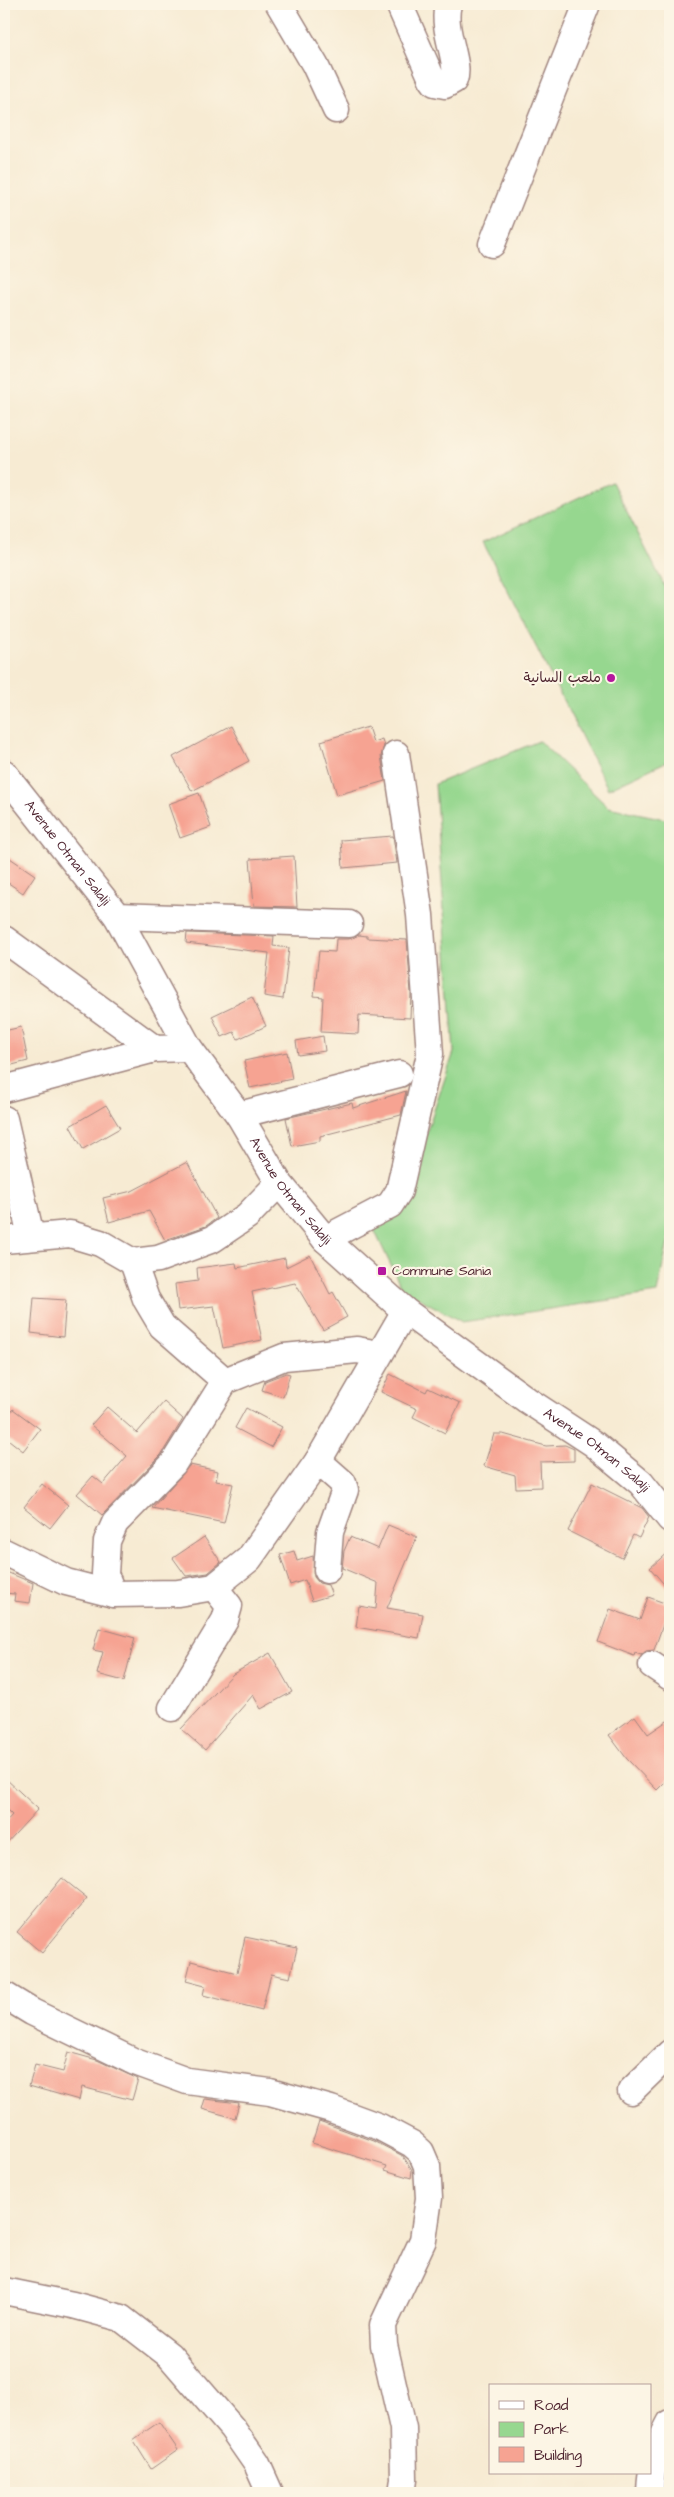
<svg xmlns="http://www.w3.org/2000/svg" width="674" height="2497" font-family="'Architects Daughter','Playpen Sans Arabic',sans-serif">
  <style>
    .green { fill: #96d78f; stroke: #707b5d }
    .building { fill: #f6a392 }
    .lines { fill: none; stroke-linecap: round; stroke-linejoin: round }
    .minor-casing { stroke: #a0857f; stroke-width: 29 }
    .minor { stroke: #fff; stroke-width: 26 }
    .poi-dot { fill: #b5179e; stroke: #fcf5e5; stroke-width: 2 }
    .labels { text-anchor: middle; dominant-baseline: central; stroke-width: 4.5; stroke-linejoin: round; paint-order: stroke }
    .poi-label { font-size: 14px; fill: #4a1f2b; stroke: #fcf5e5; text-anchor: end }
    .street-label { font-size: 14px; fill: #4a1f2b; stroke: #fcf5e5 }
  </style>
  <rect width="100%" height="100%" fill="#fcf5e5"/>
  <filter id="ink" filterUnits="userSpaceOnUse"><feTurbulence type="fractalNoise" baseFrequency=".02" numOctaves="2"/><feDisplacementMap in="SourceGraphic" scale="10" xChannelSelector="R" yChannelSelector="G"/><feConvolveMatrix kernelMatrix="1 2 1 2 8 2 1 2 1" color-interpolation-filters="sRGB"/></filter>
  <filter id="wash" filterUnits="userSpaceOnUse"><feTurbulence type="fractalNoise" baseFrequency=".0096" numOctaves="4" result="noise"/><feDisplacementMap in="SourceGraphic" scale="20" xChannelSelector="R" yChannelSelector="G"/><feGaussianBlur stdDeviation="1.12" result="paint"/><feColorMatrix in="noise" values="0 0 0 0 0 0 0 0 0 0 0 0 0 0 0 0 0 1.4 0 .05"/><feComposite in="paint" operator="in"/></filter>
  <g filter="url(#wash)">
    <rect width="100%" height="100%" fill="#f7ebd3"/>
    <g class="green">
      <path d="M612,482L670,597V760L608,789L483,542Z"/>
      <path d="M539,741L608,807L670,820V1233L657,1293L462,1322L402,1289L370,1221L408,1186L454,1052L435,784Z"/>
    </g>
    <g id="blocks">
      <g class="building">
        <path d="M231,726L249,761L192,791L173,757Z"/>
        <path d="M368,727L373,742L382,739L384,746L381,756L385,781L337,795L321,741Z"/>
        <path d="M199,793L211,827L180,838L168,804Z"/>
        <path d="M393,836L397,863L343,868L341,840Z"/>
        <path d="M4,854L35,875L23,893L4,880Z"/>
        <path d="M294,856L297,907L254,906L250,859Z"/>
        <path d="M187,933L274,936L273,946L289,948L283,999L264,996L269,953L186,943Z"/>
        <path d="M359,935L367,936V938L407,940L411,993L410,1018L359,1015L358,1034L321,1032L323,997L314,996L319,951L335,952L336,939H349Z"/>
        <path d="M252,997L266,1026L238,1039L234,1032L222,1037L212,1016Z"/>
        <path d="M21,1027L28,1061L4,1067V1031Z"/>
        <path d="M323,1036L325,1051L298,1055L296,1041Z"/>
        <path d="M287,1052L292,1079L250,1088L244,1061Z"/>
        <path d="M406,1091L401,1115L320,1136V1141L292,1146L286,1118L352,1103L353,1108Z"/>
        <path d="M106,1105L120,1128L83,1149L70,1126Z"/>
        <path d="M187,1162L217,1218L206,1226L165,1240L149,1211L109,1222L103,1198L132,1191Z"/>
        <path d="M310,1255L330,1294L333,1292L347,1317L323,1330L295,1283L252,1292L262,1340L223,1348L214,1306L178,1310L175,1284L198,1281L197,1268L236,1263L237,1268L285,1258L286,1267Z"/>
        <path d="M34,1298L66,1300L63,1337L31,1333Z"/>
        <path d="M286,1373L290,1374L283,1397L262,1390L265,1381Z"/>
        <path d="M390,1374L426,1392L428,1388L460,1403L445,1433L413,1417L417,1409L381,1392Z"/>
        <path d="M164,1402L183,1419L161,1455L102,1515L77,1494L93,1476L103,1484L127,1456L91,1425L107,1407L137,1433Z"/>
        <path d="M246,1408L282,1427L271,1447L235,1428Z"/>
        <path d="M13,1409L40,1429L23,1451L4,1436V1421Z"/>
        <path d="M494,1434H503L546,1446L565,1445L574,1449V1461L540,1462L541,1487L516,1488L515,1475L484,1466Z"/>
        <path d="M190,1465L218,1471L216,1481L233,1484L224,1523L152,1508Z"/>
        <path d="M592,1483L642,1508L649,1517L639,1538L633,1535L622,1558L568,1531Z"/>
        <path d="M42,1484L68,1505L50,1528L24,1507Z"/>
        <path d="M388,1525L417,1537L387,1608L423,1614L419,1638L356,1627L359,1606L376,1609L378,1583L342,1568L344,1551L350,1537L378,1549Z"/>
        <path d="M204,1537L221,1562L208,1573L186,1576L173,1558Z"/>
        <path d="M670,1550V1591L650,1568Z"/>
        <path d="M294,1551L297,1561L313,1556L314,1577L319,1583L328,1585L332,1595L312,1601L305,1580L290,1585L280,1555Z"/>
        <path d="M4,1571L33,1583L30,1603L14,1601L15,1594L4,1593Z"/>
        <path d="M648,1597L670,1605L654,1650L646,1651L641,1655L635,1653L634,1656L598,1642L610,1609L640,1620Z"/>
        <path d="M99,1628L135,1638L124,1681L97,1674L103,1652L93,1650Z"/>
        <path d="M270,1653L292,1692L261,1709L253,1695L205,1750L181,1729L233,1674Z"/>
        <path d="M635,1716L648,1734L670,1719V1777L657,1790L627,1759L609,1735Z"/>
        <path d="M4,1777L38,1809L4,1846V1824L12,1815L4,1807Z"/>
        <path d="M62,1878L87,1898L42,1953L17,1932Z"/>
        <path d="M245,1937L297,1948L290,1978L271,1974L262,2010L203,1995L205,1986L186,1981L191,1961L237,1973Z"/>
        <path d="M68,2052L97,2060L138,2079L132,2100L82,2087L79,2100L29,2086L35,2065L63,2072Z"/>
        <path d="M205,2099L239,2103L235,2118L202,2109Z"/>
        <path d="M319,2121L374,2141L403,2156L412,2170L411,2178L385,2170L387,2166L312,2143Z"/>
        <path d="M159,2422L178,2450L151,2469L133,2440Z"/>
      </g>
    </g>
  </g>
  <g filter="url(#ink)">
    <use href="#blocks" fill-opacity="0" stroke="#a0857f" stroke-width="1"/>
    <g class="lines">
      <g class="minor-casing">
        <g id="minor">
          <path d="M279,4L315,65L336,110"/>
          <path d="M399,4L432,79L435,83L445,85L454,80C461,63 441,30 448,4"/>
          <path d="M492,244L587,4"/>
          <path id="s1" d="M4,773L117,916L189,1048L239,1115L279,1183L325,1239L405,1311L527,1400L594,1444L641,1483L670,1519"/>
          <path d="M117,916L349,924"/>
          <path d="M4,939L155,1049"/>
          <path d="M4,1089L155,1049L189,1048"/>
          <path d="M239,1115L399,1074"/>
          <path d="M4,1119L31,1236"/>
          <path d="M325,1239L390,1205L399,1191L430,1054L420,915L396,754"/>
          <path d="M4,1240L70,1234L100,1243L133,1262L158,1259L213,1239L247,1216L279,1183"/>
          <path d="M133,1262L146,1299L162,1326L225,1381"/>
          <path d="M318,1461L343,1483L345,1490L330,1532L327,1570"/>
          <path d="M4,1552L66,1582L113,1594L178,1593L214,1587L249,1559L318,1461L405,1311"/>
          <path d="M113,1594L105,1574L107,1541L115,1523L173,1464L225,1381L284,1357L357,1350L379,1354"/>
          <path d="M652,1665L670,1677"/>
          <path d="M172,1708L225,1620L229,1606L214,1587"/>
          <path d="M4,1995L32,2012L135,2062L187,2081L270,2092L331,2109L380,2127L412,2144L421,2152L427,2166L429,2198L423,2240L383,2325L384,2345L403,2428L404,2479L402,2493"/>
          <path d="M631,2091L670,2053"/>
          <path d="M4,2291L73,2305L121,2318L169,2355L232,2428L257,2464L270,2493"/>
          <path d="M650,2493C651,2464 656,2449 670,2423"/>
        </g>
      </g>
      <use href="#minor" class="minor"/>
    </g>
  </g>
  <g class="poi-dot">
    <circle cx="611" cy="678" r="5"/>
    <rect x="377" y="1266" width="10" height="10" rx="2.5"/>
  </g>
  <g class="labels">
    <g class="poi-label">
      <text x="601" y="678">ملعب السانية</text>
      <text x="392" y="1271" text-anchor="start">Commune Sania</text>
    </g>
    <g class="street-label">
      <text stroke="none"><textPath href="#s1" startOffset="102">Avenue Otman Salalji</textPath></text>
      <text stroke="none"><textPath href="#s1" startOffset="508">Avenue Otman Salalji</textPath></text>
      <text stroke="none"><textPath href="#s1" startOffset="912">Avenue Otman Salalji</textPath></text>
    </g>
  </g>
  <rect width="674" height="2497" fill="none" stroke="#fcf5e5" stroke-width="20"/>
  <rect x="489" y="2384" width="162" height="90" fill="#fcf5e5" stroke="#b59f9b"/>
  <rect x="499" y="2401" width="25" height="8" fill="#ffffff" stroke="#b59f9b"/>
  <text x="534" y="2410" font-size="15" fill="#4a1f2b">Road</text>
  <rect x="499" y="2422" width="25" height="15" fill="#96d78f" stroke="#b59f9b"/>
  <text x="534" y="2434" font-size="15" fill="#4a1f2b">Park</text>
  <rect x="499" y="2447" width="25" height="15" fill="#f6a392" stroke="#b59f9b"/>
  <text x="534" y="2460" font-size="15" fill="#4a1f2b">Building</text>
</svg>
